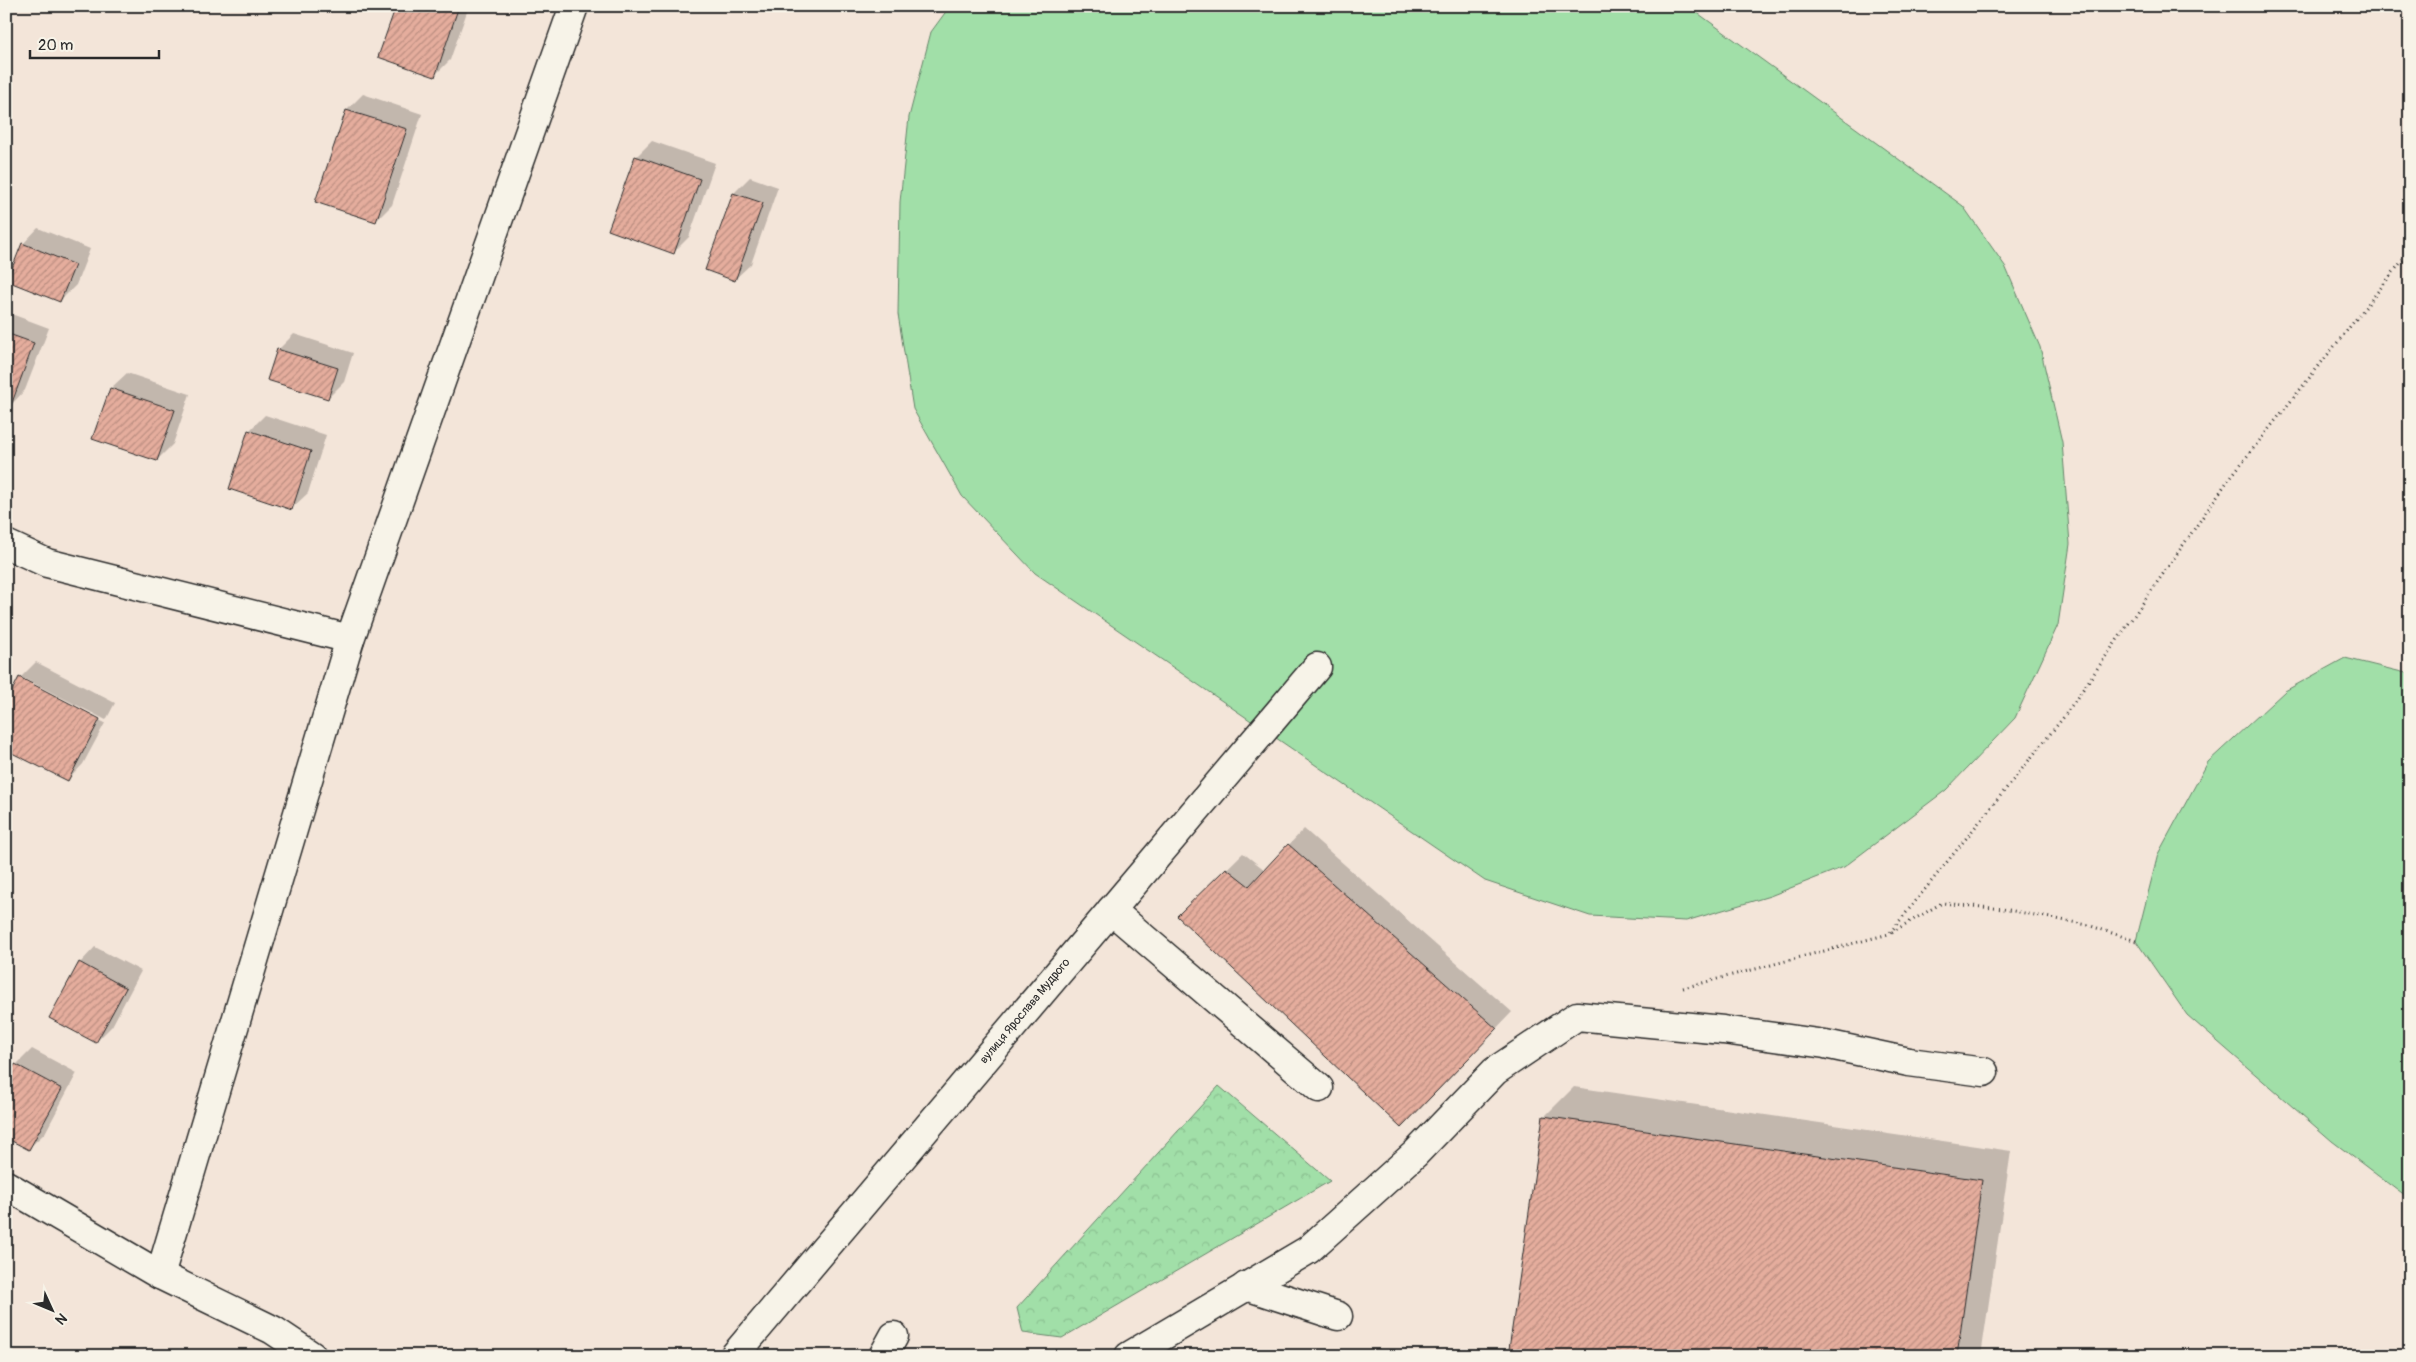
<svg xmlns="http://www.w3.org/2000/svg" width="2416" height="1362" font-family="Pangolin,sans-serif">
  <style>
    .park { fill: url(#park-crowns); stroke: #66856a }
    .pitch { fill: #a1dfa8; stroke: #66856a }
    .shadow { fill: #0003 }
    .building { fill: url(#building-hatch); stroke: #2b2b2b }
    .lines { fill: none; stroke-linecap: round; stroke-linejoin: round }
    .minor-casing { stroke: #2b2b2b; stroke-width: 31 }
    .path { stroke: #2b2b2b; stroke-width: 3; stroke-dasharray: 1 4; stroke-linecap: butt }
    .minor { stroke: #f7f3e8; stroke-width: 28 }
    .labels { text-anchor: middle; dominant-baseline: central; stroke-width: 4; stroke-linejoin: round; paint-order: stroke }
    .street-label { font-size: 12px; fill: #2b2b2b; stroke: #f7f3e8 }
  </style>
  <defs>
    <pattern id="park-crowns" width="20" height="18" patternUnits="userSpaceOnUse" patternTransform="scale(1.25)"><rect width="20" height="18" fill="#a1dfa8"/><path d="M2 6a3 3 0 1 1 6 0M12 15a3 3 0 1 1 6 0" fill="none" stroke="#8bc091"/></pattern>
    <pattern id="building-hatch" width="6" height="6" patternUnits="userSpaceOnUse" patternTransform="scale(1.25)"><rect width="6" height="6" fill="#e5ad9d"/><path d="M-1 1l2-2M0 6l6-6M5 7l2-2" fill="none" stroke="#ba8d80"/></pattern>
  </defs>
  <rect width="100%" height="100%" fill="#f3e5d9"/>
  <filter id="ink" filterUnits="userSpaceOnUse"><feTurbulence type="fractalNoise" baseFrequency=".02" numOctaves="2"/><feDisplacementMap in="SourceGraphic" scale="10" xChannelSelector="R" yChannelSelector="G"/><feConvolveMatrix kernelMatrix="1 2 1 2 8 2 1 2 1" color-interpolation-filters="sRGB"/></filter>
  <g filter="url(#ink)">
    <path class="park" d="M1219,1086L1330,1181L1062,1338L1023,1333L1017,1308Z"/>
    <g class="pitch">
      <path d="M950,6H1688L1963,206L2005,266L2040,347L2062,442L2070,544L2058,625L2015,718L1946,790L1844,867L1770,896L1686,921L1590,916L1485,881L1035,573L962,496L913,409L898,314L900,202L909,117L931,32Z"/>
      <path d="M2345,658L2410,674V1200L2332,1141L2187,1015L2136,941L2158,854L2208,762L2285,691Z"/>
    </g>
    <g class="shadow">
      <path d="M398,6H469L450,60L434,76Z"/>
      <path d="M363,94L422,114L392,205L376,221L317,201L347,110Z"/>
      <path d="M652,141L715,163L689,237L674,252L636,157Z"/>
      <path d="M750,177L778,187L751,264L735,279L706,269L734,193Z"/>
      <path d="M38,228L90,249L76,285L60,301L23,244Z"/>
      <path d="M6,312L49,328L25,390L10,406L6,405Z"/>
      <path d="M294,334L353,353L344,382L328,398L278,350Z"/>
      <path d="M127,373L190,394L173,444L157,460L111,388Z"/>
      <path d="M265,415L326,435L308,493L292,508L249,431Z"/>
      <path d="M36,662L115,703L106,720L25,679V681L105,723L83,764L68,780L20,678Z"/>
      <path d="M1304,829L1512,1012L1417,1111L1179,916L1243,853L1265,870Z"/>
      <path d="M95,947L141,971L112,1026L96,1042L80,963Z"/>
      <path d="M32,1049L77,1073L45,1133L29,1148L16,1065Z"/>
      <path d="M1574,1087L2011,1151L1981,1356H1509L1544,1117Z"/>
    </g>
    <g class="building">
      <path d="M396,6H459L435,77L378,57Z"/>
      <path d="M346,110L407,129L376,222L315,202Z"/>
      <path d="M635,156L700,179L674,254L608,230Z"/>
      <path d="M733,193L763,203L735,281L705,270Z"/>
      <path d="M22,243L75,265L60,302L7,281Z"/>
      <path d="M6,333L34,343L10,408L6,406Z"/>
      <path d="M277,349L338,368L328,399L267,380Z"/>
      <path d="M110,388L175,410L157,461L92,439Z"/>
      <path d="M248,430L311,451L292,510L229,489Z"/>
      <path d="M19,677L100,719L68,781L6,750V703Z"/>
      <path d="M1288,844L1497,1029L1401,1128L1177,916L1226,868L1249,886Z"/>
      <path d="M79,962L126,988L96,1043L49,1018Z"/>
      <path d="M15,1064L62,1089L29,1150L6,1138V1080Z"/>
      <path d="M1543,1116L1982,1180L1957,1356H1508Z"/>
    </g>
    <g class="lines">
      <g class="minor-casing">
        <g id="minor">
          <path d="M6,544L47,563L350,639"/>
          <path d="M1111,910L1319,1088"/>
          <path d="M6,1185L160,1275L273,1330L312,1356"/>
          <path d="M160,1275L350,639L574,6"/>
          <path d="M1246,1286L1338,1316"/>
          <path d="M734,1356L1317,667"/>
          <path d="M883,1356L894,1336"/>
          <path d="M1129,1356L1308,1250L1415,1154L1495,1071L1577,1016L1723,1030L1825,1044L1909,1062L1984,1072"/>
        </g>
      </g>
      <g class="path">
        <path d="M1892,932L1942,903L2003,909L2088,925L2136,941"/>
        <path d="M1683,988L1889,934L2063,718L2229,479L2410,251"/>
      </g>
      <use href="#minor" class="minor"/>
    </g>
  </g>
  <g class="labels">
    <g class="street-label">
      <text transform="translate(1025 1011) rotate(-50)">вулиця Ярослава Мудрого</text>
    </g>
  </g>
  <rect width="2416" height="1362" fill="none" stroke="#f7f3e8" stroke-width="25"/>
  <rect x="12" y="12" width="2391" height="1337" fill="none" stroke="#2b2b2b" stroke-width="2" filter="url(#ink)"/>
  <g transform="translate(52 1310) rotate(134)" stroke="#f7f3e8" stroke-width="4" paint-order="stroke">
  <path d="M0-4L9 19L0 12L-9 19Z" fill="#2b2b2b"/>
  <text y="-8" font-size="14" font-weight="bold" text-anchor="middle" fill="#2b2b2b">N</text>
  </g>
  <path d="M30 50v8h129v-8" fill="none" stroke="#2b2b2b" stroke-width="2.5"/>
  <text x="38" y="50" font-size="15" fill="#2b2b2b" stroke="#f7f3e8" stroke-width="4" paint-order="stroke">20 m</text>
</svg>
